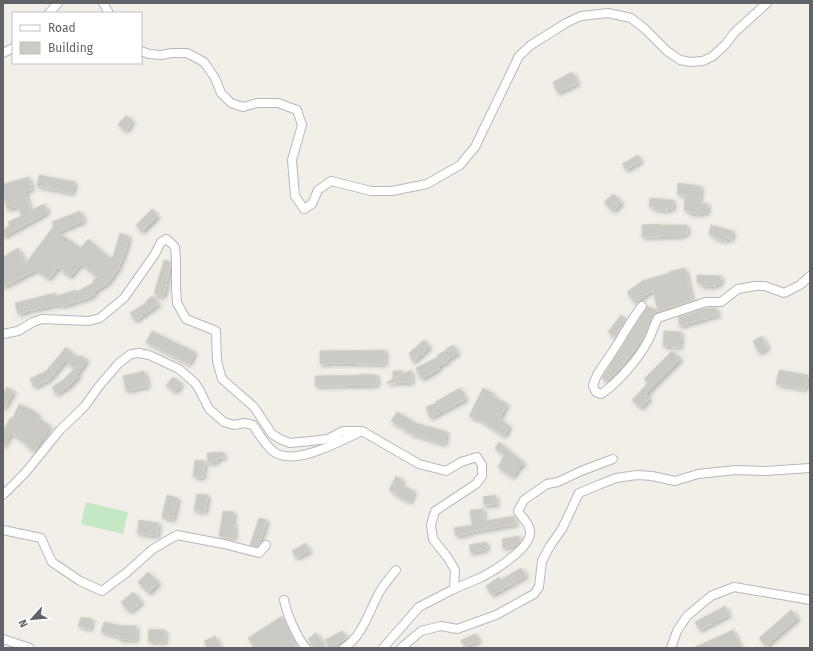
<svg xmlns="http://www.w3.org/2000/svg" width="813" height="651" font-family="'Fira Sans',sans-serif">
  <style>
    .green { fill: #c5e8c5 }
    .building { fill: #cccac5; stroke: #d6d1c6; filter: url(#shadow) }
    .lines { fill: none; stroke-linecap: round; stroke-linejoin: round }
    .street-casing { stroke: #b5b8bc; stroke-width: 10 }
    .street { stroke: #fff; stroke-width: 8 }
  </style>
  <defs>
    <filter id="shadow"><feDropShadow dx="2" dy="2" stdDeviation="2" flood-color="#0004"/></filter>
  </defs>
  <rect width="100%" height="100%" fill="#f1efe8"/>
  <path class="green" d="M86,502L128,512L123,534L81,524Z"/>
  <g class="building">
    <path d="M572,72L578,83L558,93L553,82Z"/>
    <path d="M126,115L133,121L126,131L118,125Z"/>
    <path d="M638,155L641,161L626,170L622,164Z"/>
    <path d="M39,175L75,182L72,193L37,186Z"/>
    <path d="M29,177L32,189L25,191L30,211L44,204L48,212L3,237V230L10,225L8,222L21,216L18,206L7,209L3,194V184Z"/>
    <path d="M678,183L701,186L699,203L708,204L707,213L702,212V214L689,213V211L684,210L685,195L677,194Z"/>
    <path d="M613,194L622,203L613,211L604,202Z"/>
    <path d="M650,198L673,200V209L668,208V211L654,209L655,207H649Z"/>
    <path d="M152,209L158,216L142,232L136,225Z"/>
    <path d="M80,211L84,221L57,232L81,248L88,239L111,259L112,257H113L120,233L129,236L126,249L118,269L108,283L94,292L95,294L88,298L62,306L61,304L26,311V312L18,314L15,303L55,293L56,296L76,290L77,292L94,282L93,280L98,277L81,264L70,277L58,267L49,279L36,270L3,287V257L18,248L26,263L54,226L52,222Z"/>
    <path d="M660,224V225H687V234H682V236L642,237V225Z"/>
    <path d="M711,225L733,231L731,240L727,238L726,241L713,237L714,235L709,234Z"/>
    <path d="M164,260L170,262V267L166,284H167L163,297L154,294Z"/>
    <path d="M685,268L692,301L658,311L653,291L654,289L635,303L627,292L642,281L669,273L668,272Z"/>
    <path d="M697,275L721,276L720,284H715V286H702V283H697Z"/>
    <path d="M152,296L159,304L135,321L130,313L147,302L146,301Z"/>
    <path d="M647,306L657,310L652,318L643,338L621,368L607,382L602,378Z"/>
    <path d="M707,308H716L718,315L680,326L678,317L695,312V313V311Z"/>
    <path d="M621,315L626,319L615,337L608,332Z"/>
    <path d="M152,331L195,352L189,364L146,342Z"/>
    <path d="M664,331L681,332L680,347L663,346Z"/>
    <path d="M762,336L768,348L759,353L753,341Z"/>
    <path d="M424,340L430,347L413,362L409,353Z"/>
    <path d="M453,345L458,353L448,359V361L438,367L439,369L421,379L416,368L438,357L437,355L447,350L446,349Z"/>
    <path d="M66,347L78,358L80,355L87,360L77,374L79,376L68,387L56,394L52,387L63,380L75,368L65,361L50,379L34,387L30,379L46,371Z"/>
    <path d="M385,350V364L328,363V364H320V351Z"/>
    <path d="M672,351L681,359L646,394L650,398L641,408L632,400L648,383L644,379Z"/>
    <path d="M411,370L412,382L386,383L393,379V371H403L394,379Z"/>
    <path d="M779,370L808,375L805,389L776,384Z"/>
    <path d="M144,371L148,386L126,391L123,376Z"/>
    <path d="M360,374L377,375V385L315,386V376L360,375Z"/>
    <path d="M173,377L182,384L175,392L166,385Z"/>
    <path d="M7,387L14,391L3,410V394Z"/>
    <path d="M460,388L466,399L430,418L426,407L436,403L435,402Z"/>
    <path d="M483,388L494,394L493,396L507,404L499,419L510,426L504,436L477,418L476,419L469,416Z"/>
    <path d="M19,404L32,410L39,415L37,417L50,426L34,451L27,446L28,445L11,433L3,447V430L11,417L13,418Z"/>
    <path d="M397,412L416,423L447,432L444,444L412,434L391,421Z"/>
    <path d="M499,442L524,463L519,468L513,477L498,467L504,456L495,448Z"/>
    <path d="M223,452L224,458H217V462L208,463L207,453Z"/>
    <path d="M195,460L205,461L203,478L193,476Z"/>
    <path d="M396,476L403,480L400,484L414,491L410,502L396,495L397,494L389,490Z"/>
    <path d="M197,494L208,495L205,512L194,510Z"/>
    <path d="M167,495L178,498L173,520L162,517Z"/>
    <path d="M495,495L497,504L484,505L483,497Z"/>
    <path d="M483,509L484,521L514,516L516,524L470,532V533L456,536L454,528L472,525L470,510Z"/>
    <path d="M223,511L234,512L232,524L235,525L234,538L219,536Z"/>
    <path d="M259,518L267,520L259,545L257,547L250,545Z"/>
    <path d="M139,520L159,523L157,536L137,533Z"/>
    <path d="M519,536L520,542L517,545L503,548L502,539Z"/>
    <path d="M486,542L487,549L471,553L469,545Z"/>
    <path d="M305,543L310,551L296,558L292,551Z"/>
    <path d="M521,568L526,576L492,595L486,586L499,577L501,580Z"/>
    <path d="M148,572L159,583L149,593L138,582Z"/>
    <path d="M133,592L142,602L130,612L121,602Z"/>
    <path d="M725,606L729,615L700,630L695,622Z"/>
    <path d="M791,610L798,618L766,646L759,638Z"/>
    <path d="M282,616L294,640L292,641L296,648H255L248,638Z"/>
    <path d="M81,617L92,619L90,629L78,626Z"/>
    <path d="M104,622L117,625L136,626V640L119,639V636L101,632Z"/>
    <path d="M149,629L165,630V642L148,641Z"/>
    <path d="M733,630L741,648H693Z"/>
    <path d="M342,631L347,638L329,648L325,640Z"/>
    <path d="M316,633L323,644L318,648H314L308,639Z"/>
    <path d="M476,634L479,641L464,647L461,640Z"/>
    <path d="M215,636L220,646L216,648H207L204,641Z"/>
  </g>
  <g class="lines">
    <g class="street-casing">
      <g id="street">
        <path d="M103,3L109,13"/>
        <path d="M49,13L58,3"/>
        <path d="M141,51L149,54L161,55L172,53H187L204,62L215,78L221,93L231,103L243,107L257,103H278L297,110L302,125L292,160L295,196L304,209L312,204L318,190L331,181L371,191H392L427,184L460,165L475,147L519,56L531,45L566,23L581,16L608,13L631,18L645,29L667,51L680,60L691,62L703,61L713,56L725,45L734,33L767,3"/>
        <path d="M3,53L13,48"/>
        <path d="M642,306C631,320 623,336 613,351C606,363 596,372 593,386L596,392L601,394C618,383 639,358 648,341C652,333 654,325 658,318L706,302H721L738,289L755,286H765L784,293L800,285L810,276"/>
        <path d="M3,334L18,331L33,322L42,319L89,321L100,318L124,298L155,254L161,242L166,239L170,242L175,247L176,259V287L177,303L186,319L216,331L217,361L222,379L254,407L272,434L280,439L290,443L311,441L328,439L343,431H360"/>
        <path d="M3,495L25,473L60,430L84,407L100,385L119,363L131,354L139,353L149,355L179,369L195,383L200,391L209,409L224,422L234,425L244,423L253,425C259,434 265,445 274,452C295,467 342,440 362,431L419,464L446,471L461,462L477,457L482,465V476L476,484L435,511L431,525L433,539L448,558L455,570L454,589L419,607L383,648"/>
        <path d="M3,530L41,538L52,562L80,581L102,591L126,573L153,549L177,535L224,544L259,553L266,545"/>
        <path d="M454,589C463,585 473,581 482,577C495,570 531,548 530,532C530,523 522,518 518,511L524,500L547,484L558,482L581,471L613,459"/>
        <path d="M284,600C287,614 296,636 306,648"/>
        <path d="M3,639L30,648"/>
        <path d="M344,648C362,636 368,614 378,595C382,586 390,578 396,570"/>
        <path d="M401,648L421,631L441,626L457,629L496,615L534,594L539,587L542,561L550,546L562,529L579,493L591,488L616,478L637,475L652,476L675,481L698,474L736,470L765,471L810,468"/>
        <path d="M671,648L677,631L687,616L711,596L734,587L810,600"/>
      </g>
    </g>
    <use href="#street" class="street"/>
  </g>
  <rect width="813" height="651" fill="none" stroke="#5f6368" stroke-width="8"/>
  <rect x="12" y="12" width="130" height="52" fill="#ffffff" stroke="#bfc1c3"/>
  <rect x="20" y="25" width="20" height="6" fill="#ffffff" stroke="#bfc1c3"/>
  <text x="48" y="32" font-size="12" fill="#5f6368">Road</text>
  <rect x="20" y="42" width="20" height="12" fill="#cccac5" stroke="#bfc1c3"/>
  <text x="48" y="52" font-size="12" fill="#5f6368">Building</text>
  <g transform="translate(32 619) rotate(243)" stroke="#ffffff" stroke-width="3" paint-order="stroke">
  <path d="M0-3L7 15L0 10L-7 15Z" fill="#5f6368"/>
  <text y="-6" font-size="11" font-weight="bold" text-anchor="middle" fill="#5f6368">N</text>
  </g>
</svg>
